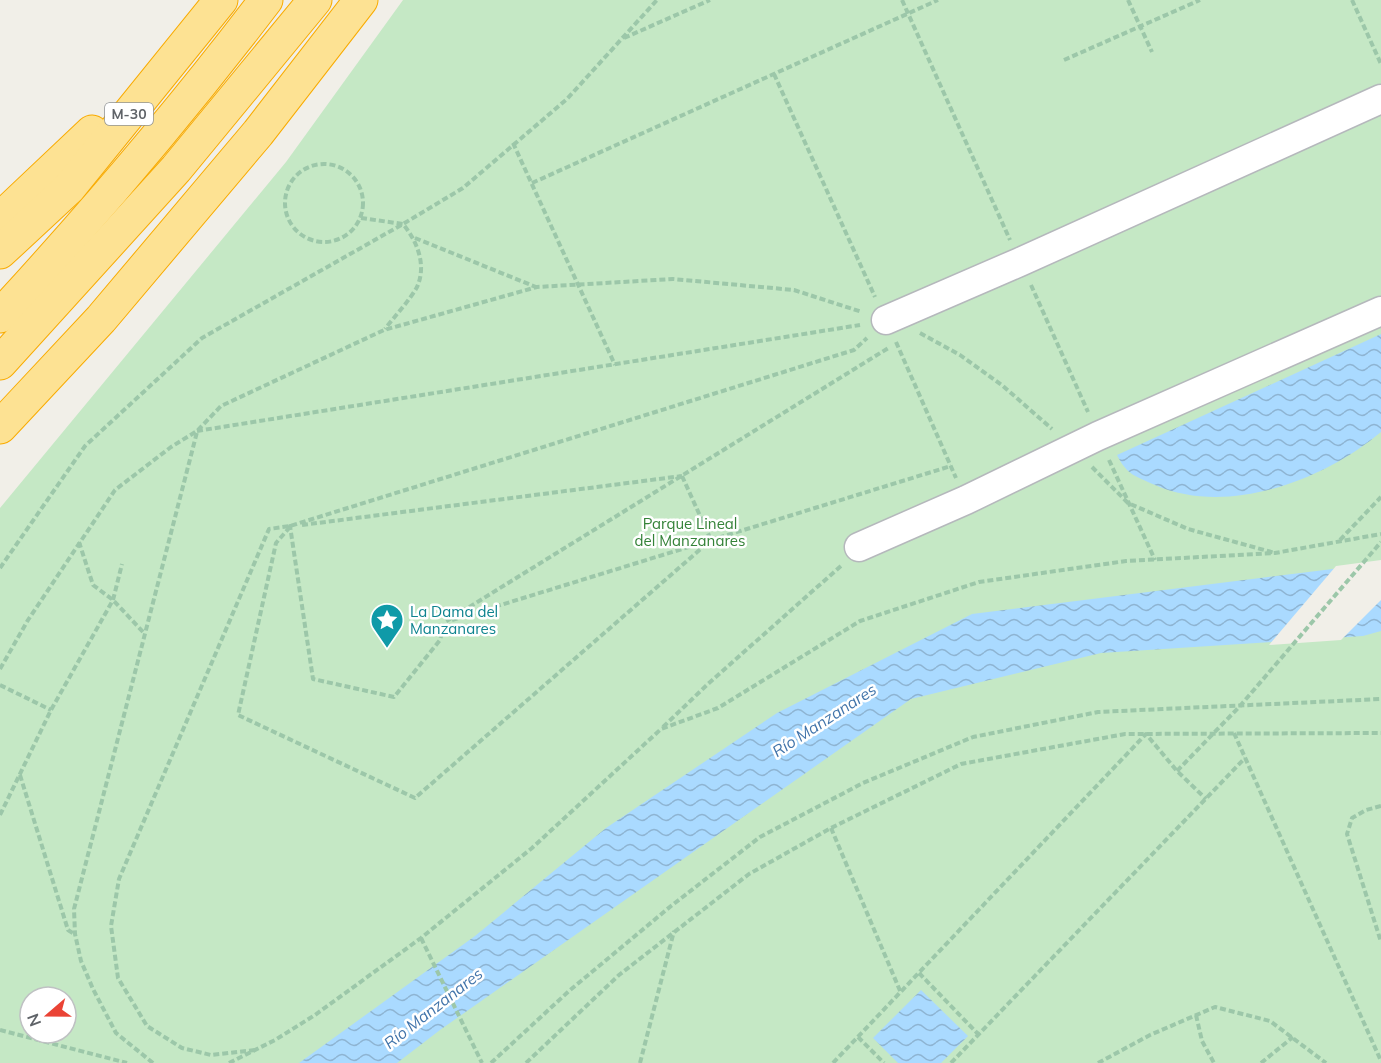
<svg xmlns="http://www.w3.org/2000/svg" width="1381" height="1063" font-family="Mulish,sans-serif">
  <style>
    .green { fill: #c5e8c5; fill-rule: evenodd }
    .water { fill: url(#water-waves) }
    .pier { fill: #f1efe8 }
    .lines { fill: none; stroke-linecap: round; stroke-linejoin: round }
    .minor-casing { stroke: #b5b8bc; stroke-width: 31 }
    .highway-casing { stroke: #f9ab00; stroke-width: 35 }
    .path { stroke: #9cc7a9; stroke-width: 4; stroke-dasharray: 6 3; stroke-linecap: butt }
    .minor { stroke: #fff; stroke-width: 28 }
    .highway { stroke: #fde293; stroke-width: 33 }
    .labels { text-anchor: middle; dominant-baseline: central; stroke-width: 5; stroke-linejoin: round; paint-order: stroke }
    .shield { fill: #fff; stroke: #8f9295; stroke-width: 1.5 }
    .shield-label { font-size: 14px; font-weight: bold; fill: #5f6368 }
    .park-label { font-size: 15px; fill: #348238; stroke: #fff }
    .culture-label { font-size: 15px; fill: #0d838f; stroke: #fff; text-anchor: start }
    .water-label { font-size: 16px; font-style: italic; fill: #4174aa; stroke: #fff }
  </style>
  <defs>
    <pattern id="water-waves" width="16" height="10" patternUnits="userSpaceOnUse" patternTransform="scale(1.5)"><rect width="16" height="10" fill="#aadaff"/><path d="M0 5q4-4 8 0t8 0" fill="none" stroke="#8eb4d2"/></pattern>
  </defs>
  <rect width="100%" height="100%" fill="#f1efe8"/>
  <path class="green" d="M403,0H1381V1063H0V508L286,162ZM30,997H66V1033H30Z"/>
  <g class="water">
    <path d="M1381,334V432C1324,480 1228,517 1155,485C1135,476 1127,475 1117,455Z"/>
    <path d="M1381,563V631L1363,636L1101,653L911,699L440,1030L397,1063H299L475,936L606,828L777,713L972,614Z"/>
    <path d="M921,990L968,1036L941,1063H898L873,1038Z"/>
  </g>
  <path class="pier" d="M1381,560V600L1341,640L1269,645L1336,566Z"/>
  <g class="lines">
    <g class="minor-casing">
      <g id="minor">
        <path d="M886,320L1020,262L1381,99"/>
        <path d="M859,547L966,500L1098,436L1381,311"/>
      </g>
    </g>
    <g class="highway-casing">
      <g id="highway">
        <path d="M0,219L92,132"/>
        <path d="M0,252L69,188L221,0"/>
        <path d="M0,316C93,215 183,109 266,0"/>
        <path d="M0,363L176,169L315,0"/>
        <path d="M0,427L101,319L258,133L361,0"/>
      </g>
    </g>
    <g class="path">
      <path d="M902,0L1010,240"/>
      <path d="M1128,0L1152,52"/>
      <path d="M1352,0L1381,64"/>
      <path d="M624,38L710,0"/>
      <path d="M1064,60L1200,0"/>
      <path d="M774,74L875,297"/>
      <path d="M513,143L615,365"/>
      <circle cx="324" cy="203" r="39"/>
      <path d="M532,183L938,0"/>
      <path d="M361,218L403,224C417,241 427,265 417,287C410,300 394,317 385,329"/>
      <path d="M415,238L536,287"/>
      <path d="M1031,285L1088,412"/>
      <path d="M920,333L960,355L1003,386L1052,429"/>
      <path d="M896,342L956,478"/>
      <path d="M197,431L860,325"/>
      <path d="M1109,460L1155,560"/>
      <path d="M1092,467L1128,503L1188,529L1275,553"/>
      <path d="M682,476L711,540"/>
      <path d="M302,525L682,476"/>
      <path d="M292,526H290L313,679L394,697L440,640L445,622L890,347"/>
      <path d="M290,527L276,543L238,715L415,798L711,540"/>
      <path d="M1340,540L1381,497"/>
      <path d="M79,542L93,585L113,600L144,633"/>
      <path d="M0,568L85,446L202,338L403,224L463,188L567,99L657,0"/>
      <path d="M452,620L951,466"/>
      <path d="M0,669L28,620L115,490L171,447L197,431L221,406L384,330L537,287L673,279L794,290L862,312"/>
      <path d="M0,685L51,710"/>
      <path d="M663,727L709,683L842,565"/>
      <path d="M1234,733L1381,1061"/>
      <path d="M1177,771L1240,706L1381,542"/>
      <path d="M20,775L68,930L74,934"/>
      <path d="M1381,806L1366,810L1352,818L1347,834L1381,942"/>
      <path d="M0,815L51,710L113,600L122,564"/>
      <path d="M831,828L901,993"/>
      <path d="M421,938L482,1063"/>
      <path d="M919,973L979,1035"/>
      <path d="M1196,1015L1202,1041L1214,1063"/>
      <path d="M0,1030L127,1063"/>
      <path d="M858,1037L884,1063"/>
      <path d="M255,1050L211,1055L182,1048L147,1026L118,978L111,926L119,879L269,529L290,526L854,350L867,338"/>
      <path d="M153,1063L116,1033L93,989L81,961L75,934L74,909L197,432"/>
      <path d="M229,1063L275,1040L315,1015L421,938L532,848L661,729L718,708L860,621L979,582L1126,561L1275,553L1381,534"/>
      <path d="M491,1063L569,991L671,906L760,837L863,783L973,737L1098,712L1381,699"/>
      <path d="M526,1063L619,975L749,874L831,828L961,764L1125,734L1381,733"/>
      <path d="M640,1063L674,931"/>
      <path d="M833,1063L1146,734L1177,771L1206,799"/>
      <path d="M951,1063L1245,758"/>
      <path d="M1098,1063L1150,1035L1215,1007L1270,1021L1326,1063"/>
      <path d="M1261,1063L1293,1037"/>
    </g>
    <use href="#minor" class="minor"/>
    <use href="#highway" class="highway"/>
  </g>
  <defs>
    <g id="sight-pin" transform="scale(1.725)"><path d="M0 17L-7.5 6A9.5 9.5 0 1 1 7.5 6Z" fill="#0f9aa8" stroke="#fff"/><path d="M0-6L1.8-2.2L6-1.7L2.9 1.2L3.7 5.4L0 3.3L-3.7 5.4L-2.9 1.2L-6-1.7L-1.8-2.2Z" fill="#fff"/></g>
  </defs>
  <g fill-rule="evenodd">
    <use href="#sight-pin" x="387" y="620"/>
  </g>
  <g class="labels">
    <rect class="shield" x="105" y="103" width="48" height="22" rx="4.5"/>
    <g class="shield-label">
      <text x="129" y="114">M-30</text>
    </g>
    <g class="park-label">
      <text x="690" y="523">Parque Lineal<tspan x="690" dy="17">del Manzanares</tspan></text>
    </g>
    <g class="culture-label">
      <text x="410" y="611">La Dama del<tspan x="410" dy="17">Manzanares</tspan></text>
    </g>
    <g class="water-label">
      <text transform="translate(824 720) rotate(-33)">Río Manzanares</text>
      <text transform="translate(433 1008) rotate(-38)">Río Manzanares</text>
    </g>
  </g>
  <g transform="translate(48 1015) rotate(250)"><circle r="28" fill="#ffffff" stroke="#bfc1c3" stroke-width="1.5"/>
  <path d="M0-4.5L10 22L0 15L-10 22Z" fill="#ea4335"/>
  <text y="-9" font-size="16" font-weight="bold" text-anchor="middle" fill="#5f6368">N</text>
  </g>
</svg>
